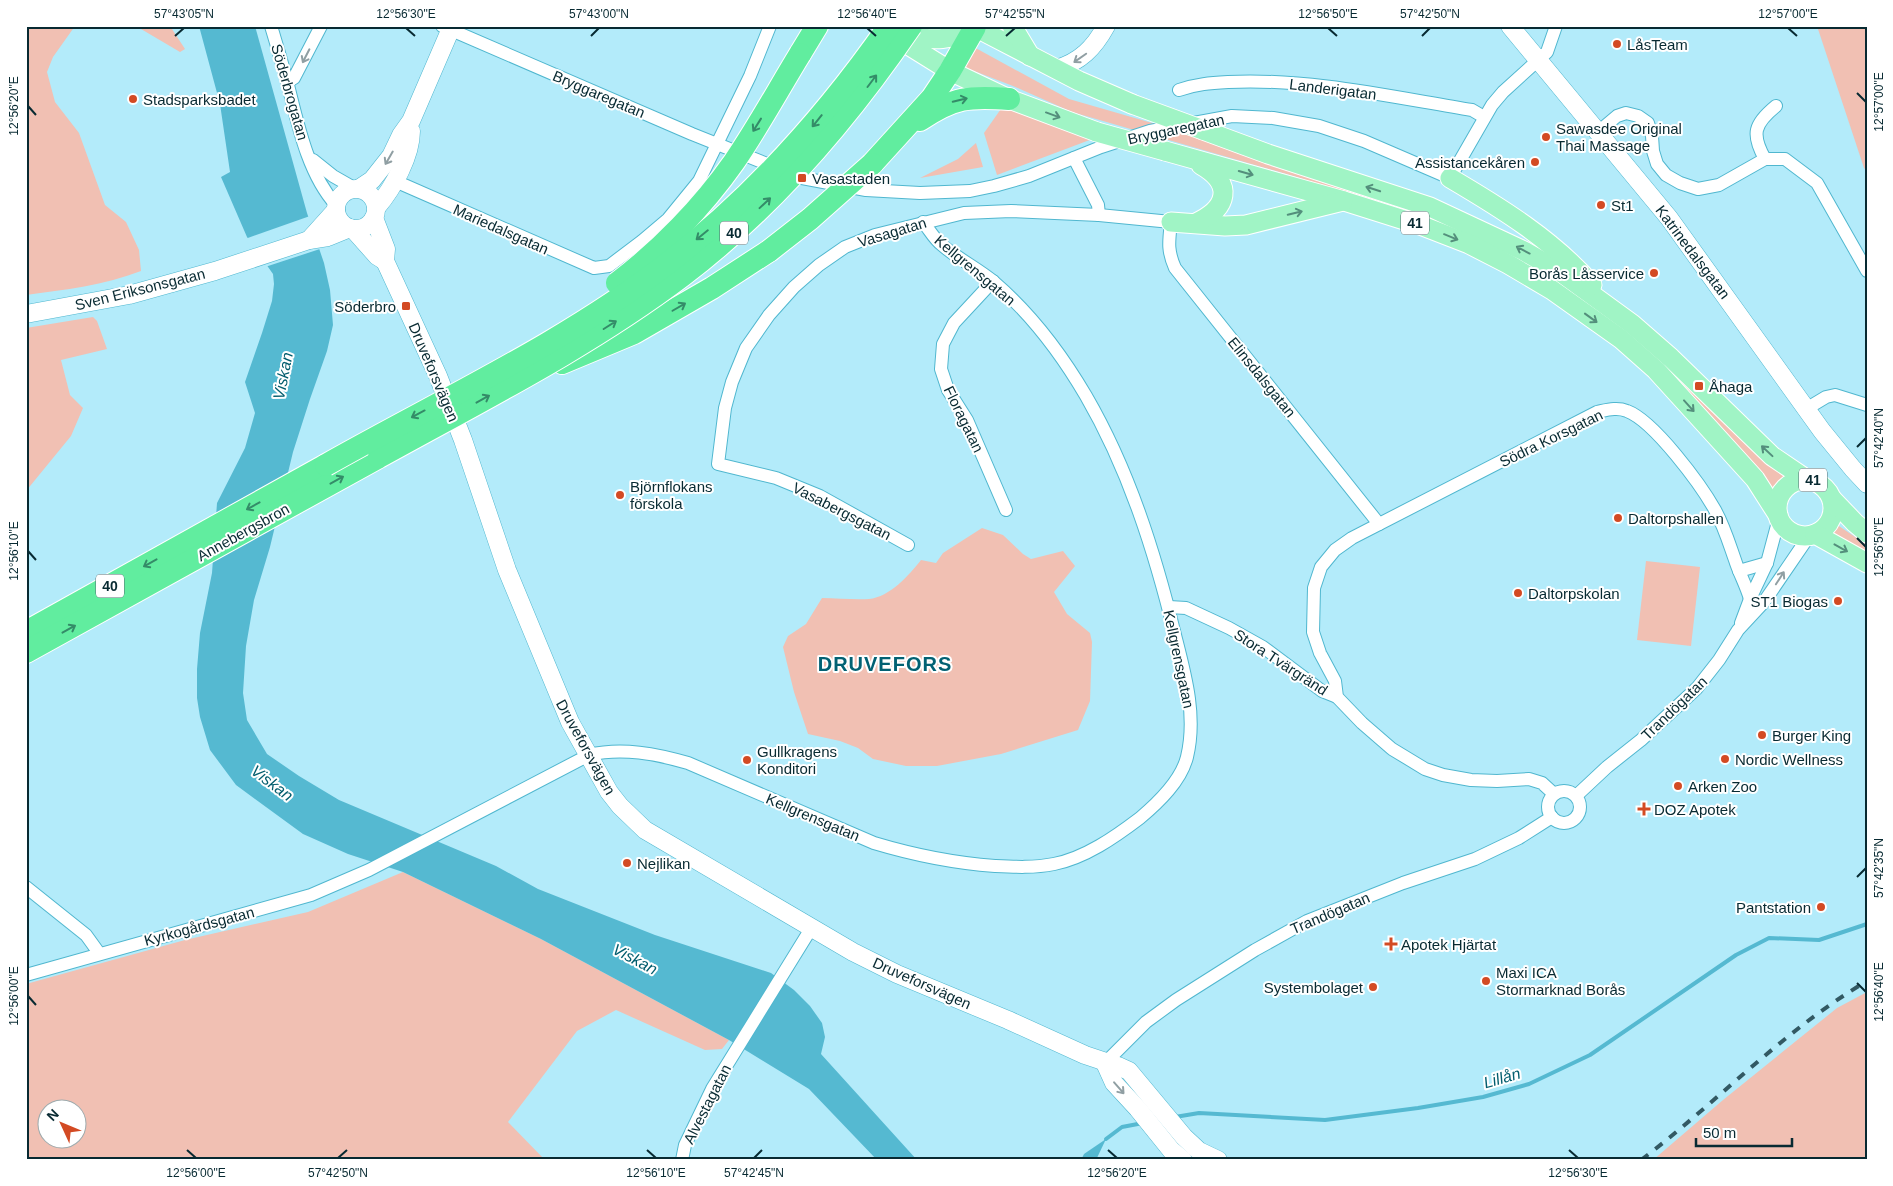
<svg xmlns="http://www.w3.org/2000/svg" width="1893" height="1186" font-family="Arial,sans-serif">
  <style>
    .green { fill: #f1c0b3; fill-rule: evenodd }
    .water { fill: #55b9d1 }
    .pier { fill: #b3ebfa }
    .lines { fill: none; stroke-linecap: round; stroke-linejoin: round }
    .stream { stroke: #55b9d1; stroke-width: 4 }
    .street-casing { stroke: #50b7cf; stroke-width: 14 }
    .secondary-casing { stroke: #50b7cf; stroke-width: 19 }
    .primary-casing { stroke: #fff; stroke-width: 21 }
    .highway-casing { stroke: #fff; stroke-width: 24 }
    .street { stroke: #fff; stroke-width: 12 }
    .secondary { stroke: #fff; stroke-width: 18 }
    .primary { stroke: #a0f4c5; stroke-width: 19 }
    .highway { stroke: #61ed9f; stroke-width: 22 }
    .rail { stroke: #325963; stroke-width: 4; stroke-dasharray: 9 9; stroke-linecap: butt }
    .primary-bridge-casing { stroke: #fff; stroke-width: 21; stroke-linecap: butt }
    .highway-bridge-casing { stroke: #fff; stroke-width: 24; stroke-linecap: butt }
    .primary-bridge { stroke: #a0f4c5; stroke-width: 19 }
    .highway-bridge { stroke: #61ed9f; stroke-width: 22 }
    .oneway { stroke: #909fa3 }
    .oneway2 { stroke: #348c68 }
    .oneway3 { stroke: #548f7c }
    .ticks { fill: none; stroke: #082a32; stroke-width: 2 }
    .poi-dot { fill: #d34a23; stroke: #fff; stroke-width: 2 }
    .labels { text-anchor: middle; dominant-baseline: central; stroke-width: 4; stroke-linejoin: round; paint-order: stroke }
    .shield { fill: #fff; stroke: #526a70; stroke-width: 1 }
    .shield-label { font-size: 14px; font-weight: bold; fill: #082a32 }
    .poi-label { font-size: 15px; fill: #082a32; stroke: #fff; text-anchor: start }
    .street-label { font-size: 15px; fill: #082a32; stroke: #fff }
    .water-label { font-size: 16px; font-style: italic; fill: #025d6e; stroke: #fff }
    .district-label { font-size: 20px; font-weight: bold; letter-spacing: 1px; fill: #026173; stroke: #fff }
    .neatline { fill: none; stroke: #082a32; stroke-width: 2 }
    .ticks-label { font-size: 12px; text-anchor: middle; fill: #082a32 }
  </style>
  <rect width="100%" height="100%" fill="#b3ebfa"/>
  <g class="green">
    <path d="M26,26H75L53,57L47,72L55,102L79,133L105,205L126,222L139,250L141,271C105,285 64,290 26,295Z"/>
    <path d="M128,26H170L185,49L180,52L141,29Z"/>
    <path d="M1817,26H1867V171L1864,168Z"/>
    <path d="M972,46L1069,99L1263,155L1472,232L1577,289L1686,380L1773,468L1786,478L1774,493L1770,484L1691,397L1616,326L1382,206L1300,178L1072,112L1013,86L961,66Z"/>
    <path d="M1003,106L1095,138L997,175L984,133Z"/>
    <path d="M976,143L983,167L920,178L958,159Z"/>
    <path d="M93,317L97,321L107,349L61,360L70,395L83,408L71,436L26,491V328Z"/>
    <path d="M1836,524L1867,545V555L1828,534Z"/>
    <path d="M982,528L1003,535L1023,554L1031,559L1063,551L1075,566L1054,592L1067,614L1090,633L1092,642L1090,701L1078,730L1001,754L937,766H906L873,759L858,748L840,741L808,734L794,692L783,647L788,636L806,624L822,598C837,598 854,600 869,599C890,597 909,575 921,560L936,563L943,553Z"/>
    <path d="M1646,561L1700,567L1691,646L1637,640Z"/>
    <path d="M403,872L541,939L729,1040L722,1049L705,1050L616,1010L577,1031L508,1122L545,1160H26V984L185,940L308,912ZM48,1108H78V1138H48Z"/>
    <path d="M1867,992V1160H1653L1723,1100L1837,1008Z"/>
  </g>
  <g class="water">
    <path d="M199,26H255L307,213L324,263L330,290L333,325L327,351L310,399L293,452L270,547L254,600L246,646L243,693L247,720L267,754L299,776L339,800L496,866L538,889L655,935L771,973L794,990L810,1006L822,1023L825,1037L821,1054L917,1160H877L809,1089L729,1040L541,939L403,872L348,854L303,834L236,785L210,750L200,717L197,698V669L200,633L212,573L217,503L245,448L255,413L245,382L262,333L272,301L274,284L273,274L247,237L221,177L230,172L220,104Z"/>
    <path d="M1106,1139L1096,1160H1081L1084,1154Z"/>
  </g>
  <path class="pier" d="M310,216L320,249L265,267L245,239Z"/>
  <g class="lines">
    <g class="stream">
      <path d="M1175,1117L1199,1113L1325,1120L1418,1108L1483,1097L1529,1084L1590,1055L1736,955L1769,938L1819,940L1867,924"/>
      <path d="M1106,1139L1122,1127L1143,1123"/>
    </g>
    <g class="street-casing">
      <g id="street">
        <path d="M271,26C277,46 283,66 288,85C298,125 308,174 336,205"/>
        <path d="M442,26L692,134L802,178L866,190L920,193L970,191L994,186L1029,176L1101,147L1150,131L1232,116L1273,118L1319,126L1364,141L1450,178L1492,105L1503,92L1547,52L1556,26"/>
        <path d="M287,82L294,78L321,26"/>
        <path d="M1179,90C1196,84 1211,83 1228,82C1310,78 1392,97 1472,110L1484,117"/>
        <path d="M1598,132L1617,116L1626,113L1638,116L1648,123L1652,136L1653,151L1657,164L1666,175L1680,183L1698,189L1719,185L1765,159H1785L1817,183L1867,271"/>
        <path d="M1074,158L1098,205L1099,215"/>
        <path d="M1765,159C1751,134 1754,124 1776,106"/>
        <path d="M313,160L333,176L354,188"/>
        <path d="M395,181L594,268L609,266L642,241L668,219L699,181L750,76L770,26"/>
        <path d="M993,281L954,323L943,344L941,369L948,390L967,420L1006,510"/>
        <path d="M1806,409L1826,397L1835,395L1867,405"/>
        <path d="M908,545L820,496L776,478L718,464L725,408L732,382L746,348L769,315L794,287L819,265L845,247L875,235L964,213L1011,211L1099,215L1171,222C1169,241 1167,250 1175,268L1379,524"/>
        <path d="M1739,571L1767,563"/>
        <path d="M1169,607L1186,608L1229,628L1263,647L1322,691L1337,697"/>
        <path d="M1741,623L1750,599L1767,563L1779,518"/>
        <circle cx="1564" cy="807" r="16"/>
        <path d="M1554,794L1542,783L1529,779L1497,781L1471,780L1443,775L1425,769L1392,749L1362,723L1337,697L1335,681L1320,653L1313,632L1314,588L1321,567L1335,550L1352,538L1597,412C1607,410 1617,407 1627,411C1654,421 1701,485 1715,510C1724,526 1729,543 1735,560C1739,573 1746,585 1750,599"/>
        <path d="M1576,796L1607,767L1641,740L1697,688L1719,660L1738,630L1764,602L1809,536"/>
        <path d="M26,887L86,935L99,953"/>
        <path d="M26,975L311,895L369,870L589,755C622,747 657,754 688,763L874,843C914,855 954,863 995,866C1015,867 1034,868 1054,864C1085,858 1115,837 1140,818C1159,802 1181,781 1187,757C1197,716 1185,674 1175,635C1155,553 1129,470 1086,396C1062,355 1030,313 994,282C977,268 958,259 942,245C934,239 929,229 923,222"/>
        <path d="M1105,1063L1146,1022L1176,1000L1255,950L1307,921L1403,883L1475,859L1519,838L1552,817"/>
        <path d="M682,1160L685,1145L712,1089L812,927"/>
      </g>
    </g>
    <g class="secondary-casing">
      <g id="secondary">
        <path d="M1510,26L1669,218L1822,431L1853,469L1867,484"/>
        <path d="M1056,69C1080,62 1094,48 1106,26"/>
        <path d="M360,188L372,180L391,156L401,135L411,121L452,26"/>
        <circle cx="356" cy="209" r="20"/>
        <path d="M377,207C393,188 411,156 411,131"/>
        <path d="M374,218L386,249L385,261L438,376L463,440L507,570L570,722L609,792L620,806L645,830L853,952L897,974L1008,1020L1085,1055L1118,1066L1129,1071L1184,1137L1199,1151L1218,1160"/>
        <path d="M353,229L377,256L385,261"/>
        <path d="M309,240L336,210"/>
        <path d="M26,314L129,295L215,271L309,240L328,237L350,228"/>
        <path d="M1105,1063L1114,1083L1138,1109L1171,1150L1183,1160"/>
      </g>
    </g>
    <g class="primary-casing">
      <g id="primary">
        <path d="M973,26L1079,81L1132,104"/>
        <path d="M1012,26L1030,56"/>
        <path d="M889,33L950,71L1009,99L1097,132"/>
        <path d="M895,35C923,38 952,45 976,26"/>
        <path d="M1203,130L1268,154L1430,207L1524,251L1562,273L1632,324L1671,358L1772,456L1806,479"/>
        <path d="M1165,151L1344,201L1420,225L1469,244L1508,264L1552,290L1621,339L1656,370L1755,479L1778,515"/>
        <path d="M1450,178C1501,208 1553,240 1592,285"/>
        <path d="M1171,222L1225,226L1246,225L1343,201"/>
        <path d="M1196,223C1228,208 1234,184 1201,165"/>
        <circle cx="1805" cy="508" r="28"/>
        <path d="M1833,500L1855,523L1867,533"/>
        <path d="M1815,534L1867,563"/>
      </g>
    </g>
    <g class="highway-casing">
      <g id="highway">
        <path d="M800,54L817,26"/>
        <path d="M920,120C954,97 969,96 1009,99"/>
        <path d="M872,164L932,98L950,71L975,27"/>
        <path d="M562,363L634,333L712,288L769,251"/>
        <path d="M26,632L326,465"/>
        <path d="M26,652L379,457"/>
      </g>
    </g>
    <use href="#street" class="street"/>
    <use href="#secondary" class="secondary"/>
    <use href="#primary" class="primary"/>
    <use href="#highway" class="highway"/>
    <path class="rail" d="M1641,1160C1719,1101 1781,1032 1867,981"/>
    <g class="primary-bridge-casing">
      <g id="primary-bridge">
        <path d="M1132,104L1203,130"/>
        <path d="M1097,132L1165,151"/>
      </g>
    </g>
    <g class="highway-bridge-casing">
      <g id="highway-bridge">
        <path d="M769,251L810,219L872,164"/>
        <path d="M617,283C661,250 703,206 734,162C758,127 778,90 800,54"/>
        <path d="M379,457C482,400 588,347 682,276C773,207 847,120 911,26"/>
        <path d="M326,465C441,400 563,344 668,263C755,196 826,116 889,26"/>
      </g>
    </g>
    <use href="#primary-bridge" class="primary-bridge"/>
    <use href="#highway-bridge" class="highway-bridge"/>
  </g>
  <defs><path id="oneway-shaft" d="M-6 0H5M1.5-3L5.5 0L1.5 3" fill="none" stroke-width="1.6" stroke-linecap="round" stroke-linejoin="round" transform="scale(1.25)"/></defs>
  <g class="oneway">
    <use href="#oneway-shaft" transform="translate(306 56) rotate(117)"/>
    <use href="#oneway-shaft" transform="translate(1080 58) rotate(145)"/>
    <use href="#oneway-shaft" transform="translate(389 158) rotate(120)"/>
    <use href="#oneway-shaft" transform="translate(1780 578) rotate(-57)"/>
    <use href="#oneway-shaft" transform="translate(1119 1088) rotate(49)"/>
  </g>
  <g class="oneway2">
    <use href="#oneway-shaft" transform="translate(872 81) rotate(-53)"/>
    <use href="#oneway-shaft" transform="translate(960 100) rotate(-14)"/>
    <use href="#oneway-shaft" transform="translate(817 121) rotate(129)"/>
    <use href="#oneway-shaft" transform="translate(757 125) rotate(122)"/>
    <use href="#oneway-shaft" transform="translate(765 203) rotate(-43)"/>
    <use href="#oneway-shaft" transform="translate(702 235) rotate(141)"/>
    <use href="#oneway-shaft" transform="translate(679 307) rotate(-30)"/>
    <use href="#oneway-shaft" transform="translate(610 325) rotate(-32)"/>
    <use href="#oneway-shaft" transform="translate(483 399) rotate(-29)"/>
    <use href="#oneway-shaft" transform="translate(418 414) rotate(152)"/>
    <use href="#oneway-shaft" transform="translate(337 480) rotate(-29)"/>
    <use href="#oneway-shaft" transform="translate(253 506) rotate(151)"/>
    <use href="#oneway-shaft" transform="translate(150 563) rotate(151)"/>
    <use href="#oneway-shaft" transform="translate(69 629) rotate(-29)"/>
  </g>
  <g class="oneway3">
    <use href="#oneway-shaft" transform="translate(1053 115) rotate(20)"/>
    <use href="#oneway-shaft" transform="translate(1246 173) rotate(16)"/>
    <use href="#oneway-shaft" transform="translate(1373 189) rotate(-162)"/>
    <use href="#oneway-shaft" transform="translate(1295 213) rotate(-14)"/>
    <use href="#oneway-shaft" transform="translate(1451 237) rotate(22)"/>
    <use href="#oneway-shaft" transform="translate(1523 250) rotate(-152)"/>
    <use href="#oneway-shaft" transform="translate(1591 318) rotate(36)"/>
    <use href="#oneway-shaft" transform="translate(1689 406) rotate(48)"/>
    <use href="#oneway-shaft" transform="translate(1767 451) rotate(-137)"/>
    <use href="#oneway-shaft" transform="translate(1841 548) rotate(29)"/>
  </g>
  <path class="ticks" d="M406,28L415,36M867,28L876,36M1328,28L1337,36M1788,28L1797,36M175,36L184,28M591,36L599,28M1006,36L1015,28M1422,36L1430,28M1857,93L1866,102M28,106L36,115M1857,447L1866,438M1857,538L1866,547M28,551L36,560M1857,877L1866,868M1857,983L1866,992M28,996L36,1005M187,1150L196,1158M647,1150L656,1158M1108,1150L1117,1158M1569,1150L1578,1158M338,1158L347,1150M754,1158L762,1150"/>
  <g class="poi-dot">
    <circle cx="1617" cy="44" r="5"/>
    <circle cx="133" cy="99" r="5"/>
    <circle cx="1546" cy="137" r="5"/>
    <circle cx="1535" cy="162" r="5"/>
    <rect x="797" y="173" width="10" height="10" rx="2.5"/>
    <circle cx="1601" cy="205" r="5"/>
    <circle cx="1654" cy="273" r="5"/>
    <rect x="401" y="301" width="10" height="10" rx="2.5"/>
    <rect x="1694" y="381" width="10" height="10" rx="2.5"/>
    <circle cx="620" cy="495" r="5"/>
    <circle cx="1618" cy="518" r="5"/>
    <circle cx="1518" cy="593" r="5"/>
    <circle cx="1838" cy="601" r="5"/>
    <circle cx="1762" cy="735" r="5"/>
    <circle cx="1725" cy="759" r="5"/>
    <circle cx="747" cy="760" r="5"/>
    <circle cx="1678" cy="786" r="5"/>
    <path d="M1641.5 801.5h5v5h5v5h-5v5h-5v-5h-5v-5h5z"/>
    <circle cx="627" cy="863" r="5"/>
    <circle cx="1821" cy="907" r="5"/>
    <path d="M1388.5 936.5h5v5h5v5h-5v5h-5v-5h-5v-5h5z"/>
    <circle cx="1486" cy="981" r="5"/>
    <circle cx="1373" cy="987" r="5"/>
  </g>
  <g class="labels">
    <g class="shield">
      <rect x="1401" y="211.5" width="28" height="23" rx="4"/>
      <rect x="720" y="221.5" width="28" height="23" rx="4"/>
      <rect x="1799" y="468.5" width="28" height="23" rx="4"/>
      <rect x="96" y="574.5" width="28" height="23" rx="4"/>
    </g>
    <g class="shield-label">
      <text x="1415" y="223">41</text>
      <text x="734" y="233">40</text>
      <text x="1813" y="480">41</text>
      <text x="110" y="586">40</text>
    </g>
    <g class="poi-label">
      <text x="1627" y="44">LåsTeam</text>
      <text x="143" y="99">Stadsparksbadet</text>
      <text x="1556" y="128">Sawasdee Original<tspan x="1556" dy="17">Thai Massage</tspan></text>
      <text x="1525" y="162" text-anchor="end">Assistancekåren</text>
      <text x="812" y="178">Vasastaden</text>
      <text x="1611" y="205">St1</text>
      <text x="1644" y="273" text-anchor="end">Borås Låsservice</text>
      <text x="396" y="306" text-anchor="end">Söderbro</text>
      <text x="1709" y="386">Åhaga</text>
      <text x="630" y="486">Björnflokans<tspan x="630" dy="17">förskola</tspan></text>
      <text x="1628" y="518">Daltorpshallen</text>
      <text x="1528" y="593">Daltorpskolan</text>
      <text x="1828" y="601" text-anchor="end">ST1 Biogas</text>
      <text x="1772" y="735">Burger King</text>
      <text x="757" y="751">Gullkragens<tspan x="757" dy="17">Konditori</tspan></text>
      <text x="1735" y="759">Nordic Wellness</text>
      <text x="1688" y="786">Arken Zoo</text>
      <text x="1654" y="809">DOZ Apotek</text>
      <text x="637" y="863">Nejlikan</text>
      <text x="1811" y="907" text-anchor="end">Pantstation</text>
      <text x="1401" y="944">Apotek Hjärtat</text>
      <text x="1496" y="972">Maxi ICA<tspan x="1496" dy="17">Stormarknad Borås</tspan></text>
      <text x="1363" y="987" text-anchor="end">Systembolaget</text>
    </g>
    <g class="street-label">
      <text transform="translate(1333 89) rotate(7)">Landerigatan</text>
      <text transform="translate(290 92) rotate(74)">Söderbrogatan</text>
      <text transform="translate(599 94) rotate(23)">Bryggaregatan</text>
      <text transform="translate(1176 129) rotate(-12)">Bryggaregatan</text>
      <text transform="translate(501 229) rotate(24)">Mariedalsgatan</text>
      <text transform="translate(892 232) rotate(-17)">Vasagatan</text>
      <text transform="translate(1693 252) rotate(53)">Katrinedalsgatan</text>
      <text transform="translate(975 270) rotate(40)">Kellgrensgatan</text>
      <text transform="translate(140 289) rotate(-14)">Sven Eriksonsgatan</text>
      <text transform="translate(434 372) rotate(67)">Druveforsvägen</text>
      <text transform="translate(1262 377) rotate(51)">Elinsdalsgatan</text>
      <text transform="translate(964 419) rotate(64)">Floragatan</text>
      <text transform="translate(1551 438) rotate(-26)">Södra Korsgatan</text>
      <text transform="translate(842 511) rotate(27)">Vasabergsgatan</text>
      <text transform="translate(243 532) rotate(-29)">Annebergsbron</text>
      <text transform="translate(1179 659) rotate(78)">Kellgrensgatan</text>
      <text transform="translate(1281 662) rotate(33)">Stora Tvärgränd</text>
      <text transform="translate(1674 708) rotate(-44)">Trandögatan</text>
      <text transform="translate(586 747) rotate(61)">Druveforsvägen</text>
      <text transform="translate(813 817) rotate(23)">Kellgrensgatan</text>
      <text transform="translate(1330 913) rotate(-23)">Trandögatan</text>
      <text transform="translate(199 926) rotate(-15)">Kyrkogårdsgatan</text>
      <text transform="translate(922 983) rotate(24)">Druveforsvägen</text>
      <text transform="translate(707 1104) rotate(-63)">Alvestagatan</text>
    </g>
    <g class="water-label">
      <text transform="translate(283 376) rotate(-79)">Viskan</text>
      <text transform="translate(272 783) rotate(37)">Viskan</text>
      <text transform="translate(635 959) rotate(28)">Viskan</text>
      <text transform="translate(1502 1078) rotate(-16)">Lillån</text>
    </g>
    <g class="district-label">
      <text x="885" y="664">DRUVEFORS</text>
    </g>
  </g>
  <rect width="1893" height="1186" fill="none" stroke="#ffffff" stroke-width="55"/>
  <g transform="translate(62 1124) rotate(314)"><circle r="24" fill="#ffffff" stroke="#9caaad"/>
  <path d="M0-4L9 19L0 12L-9 19Z" fill="#d34a23"/>
  <text y="-8" font-size="14" font-weight="bold" text-anchor="middle" fill="#082a32">N</text>
  </g>
  <path d="M1696 1138v8h96v-8" fill="none" stroke="#082a32" stroke-width="2.5"/>
  <text x="1703" y="1138" font-size="15" fill="#082a32" stroke="#ffffff" stroke-width="4" paint-order="stroke">50 m</text>
  <rect x="28" y="28" width="1838" height="1130" class="neatline"/>
  <g class="ticks-label">
    <text x="184" y="18">57°43'05"N</text>
    <text x="406" y="18">12°56'30"E</text>
    <text x="599" y="18">57°43'00"N</text>
    <text x="867" y="18">12°56'40"E</text>
    <text x="1015" y="18">57°42'55"N</text>
    <text x="1328" y="18">12°56'50"E</text>
    <text x="1430" y="18">57°42'50"N</text>
    <text x="1788" y="18">12°57'00"E</text>
    <text transform="translate(1879 102) rotate(-90)" y="4">12°57'00"E</text>
    <text transform="translate(14 106) rotate(-90)" y="4">12°56'20"E</text>
    <text transform="translate(1879 438) rotate(-90)" y="4">57°42'40"N</text>
    <text transform="translate(1879 547) rotate(-90)" y="4">12°56'50"E</text>
    <text transform="translate(14 551) rotate(-90)" y="4">12°56'10"E</text>
    <text transform="translate(1879 868) rotate(-90)" y="4">57°42'35"N</text>
    <text transform="translate(1879 992) rotate(-90)" y="4">12°56'40"E</text>
    <text transform="translate(14 996) rotate(-90)" y="4">12°56'00"E</text>
    <text x="196" y="1177">12°56'00"E</text>
    <text x="338" y="1177">57°42'50"N</text>
    <text x="656" y="1177">12°56'10"E</text>
    <text x="754" y="1177">57°42'45"N</text>
    <text x="1117" y="1177">12°56'20"E</text>
    <text x="1578" y="1177">12°56'30"E</text>
  </g>
</svg>
